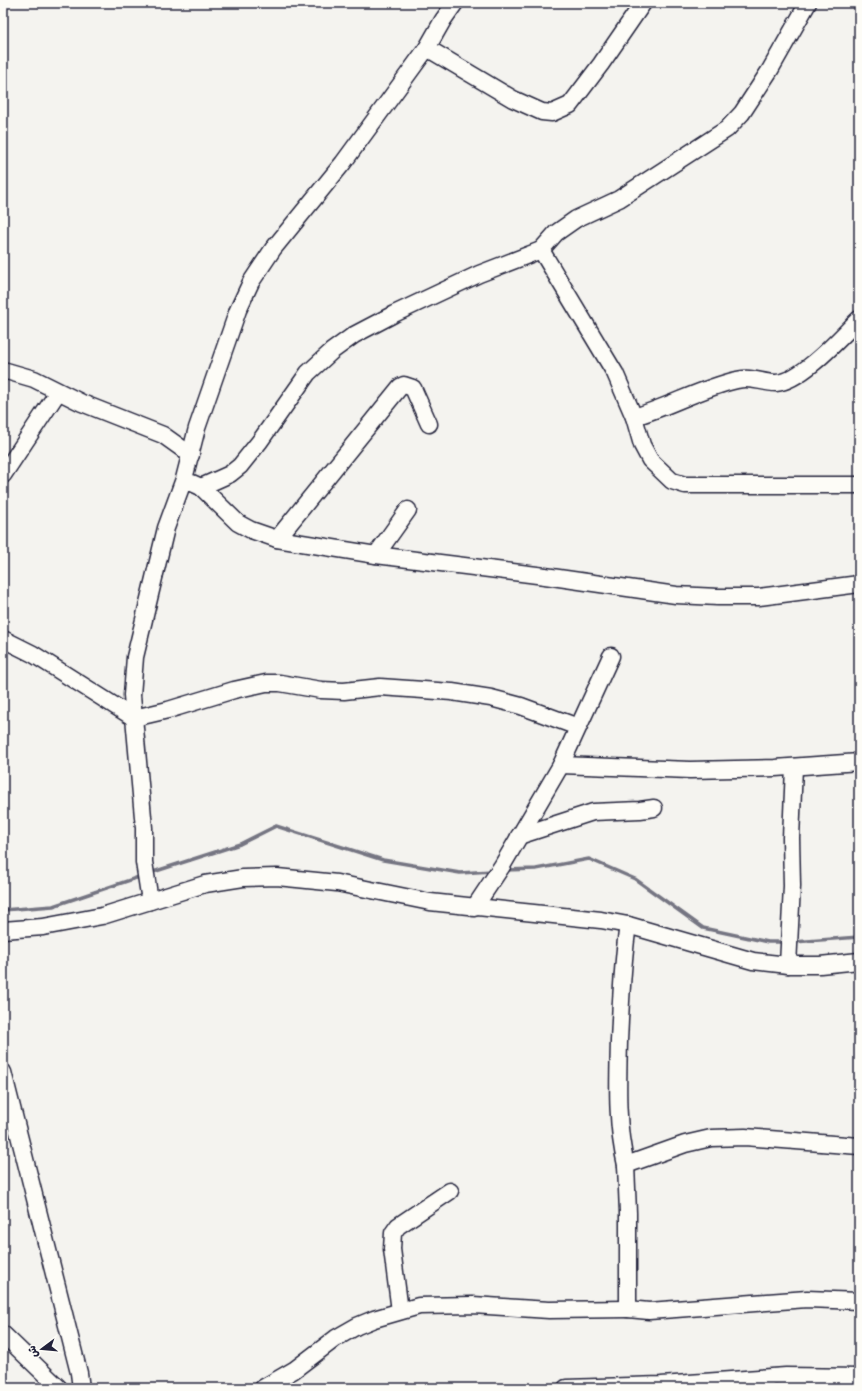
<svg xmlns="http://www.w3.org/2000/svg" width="862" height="1391" font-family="Dekko,'Playpen Sans Arabic',sans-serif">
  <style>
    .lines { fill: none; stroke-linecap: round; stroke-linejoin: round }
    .stream { stroke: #757582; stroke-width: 3.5 }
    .minor-casing { stroke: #22223b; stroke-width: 19 }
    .minor { stroke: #fdfcf7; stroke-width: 16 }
  </style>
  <rect width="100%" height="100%" fill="#f4f3ef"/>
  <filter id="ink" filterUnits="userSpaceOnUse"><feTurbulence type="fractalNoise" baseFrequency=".025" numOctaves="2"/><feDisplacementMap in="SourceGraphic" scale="8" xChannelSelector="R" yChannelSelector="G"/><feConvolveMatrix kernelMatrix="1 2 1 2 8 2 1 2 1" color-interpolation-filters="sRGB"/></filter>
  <g filter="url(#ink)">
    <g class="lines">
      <g class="stream">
        <path d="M505,870L536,869L589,859L635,879L703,928L768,942H784"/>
        <path d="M150,873L240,844L276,826L383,860L460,873L492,871"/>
        <path d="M3,910L53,906L142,876"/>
        <path d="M794,942L859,937"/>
      </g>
      <g class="minor-casing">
        <g id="minor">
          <path d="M427,48L513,99L542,112L552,113L570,105L601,64L643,3"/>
          <path d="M541,250L615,373L634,417L642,445L650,460L672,481L685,485H859"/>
          <path d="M3,370L34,379L82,403L163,435L191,455"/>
          <path d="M634,417C669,407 701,388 737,380C751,376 762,383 776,383C802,381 841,337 859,319"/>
          <path d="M3,475L58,392"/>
          <path d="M192,483L201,487L238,523L251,530L277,539L376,555L545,576L676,595L718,597H759L859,584"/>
          <path d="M201,487L230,474L240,466L260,441L308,373L332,351L354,335L394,314L479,274L541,250L556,233L576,219L619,199L727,129L742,113L770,70L808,3"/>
          <path d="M277,539L400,387L404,385L413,388L429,424"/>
          <path d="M376,555L408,510"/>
          <path d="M3,639L33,654L134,718L168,710L234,690L266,683H280L321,690L344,691L380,687L452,692L491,698L521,706L578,727"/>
          <path d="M561,765L690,770L775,768L859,762"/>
          <path d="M519,836L593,812L640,810L654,808"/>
          <path d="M150,901L144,862V828L132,695L135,657L166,528L184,479L197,428L238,310L251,282L273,249L343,163L376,118L427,48L443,20L455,3"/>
          <path d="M474,908L502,866L561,765L611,656"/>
          <path d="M628,925C622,964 621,1002 619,1041C618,1083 616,1124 626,1165L685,1144L711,1138L745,1137L859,1146"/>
          <path d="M3,930L43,927L102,916L205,884L243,878L277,877L337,883L430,902L601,920L628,925L753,961L788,965H820L859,961"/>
          <path d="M788,965L792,886L791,838L794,767"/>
          <path d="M3,1072L79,1373L81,1388"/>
          <path d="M626,1165L628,1213V1309L649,1311L807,1299L859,1301"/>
          <path d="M400,1311L392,1249L393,1233L398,1226L450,1191"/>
          <path d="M3,1334L59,1388"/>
          <path d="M263,1388L294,1370L336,1338L357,1326L374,1319L419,1306L473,1305L549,1310L628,1309"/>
          <path d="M566,1388L661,1385L786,1376L859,1377"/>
        </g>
      </g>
      <use href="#minor" class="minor"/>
    </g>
  </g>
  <rect width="862" height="1391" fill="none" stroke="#fdfcf7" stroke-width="16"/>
  <rect x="8" y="8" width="846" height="1375" fill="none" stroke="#22223b" stroke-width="1.5" filter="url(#ink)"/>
  <g transform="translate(42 1349) rotate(254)" stroke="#fdfcf7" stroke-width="3" paint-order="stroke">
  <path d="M0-3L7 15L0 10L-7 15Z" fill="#22223b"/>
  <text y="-6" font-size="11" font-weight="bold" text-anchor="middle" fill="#22223b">ش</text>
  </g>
</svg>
